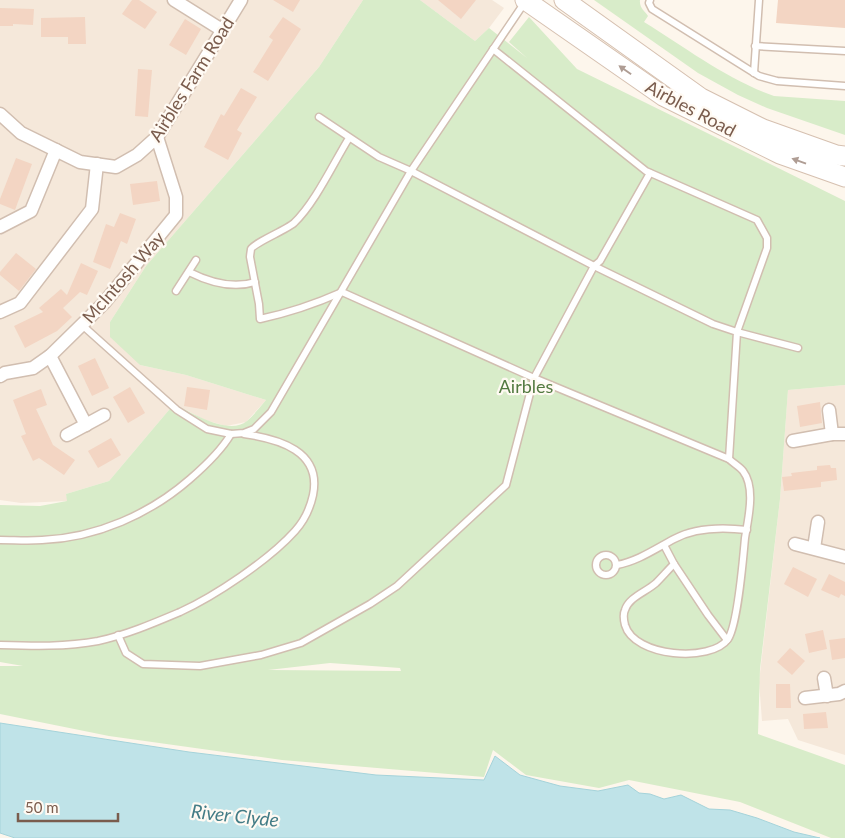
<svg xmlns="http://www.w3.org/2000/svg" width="845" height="838" font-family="Lato,sans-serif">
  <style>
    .residential { fill: #f5e8da }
    .green { fill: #d8ecc9; fill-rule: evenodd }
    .water { fill: #bfe3e8; stroke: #a5d3da }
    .building { fill: #f3d5c3 }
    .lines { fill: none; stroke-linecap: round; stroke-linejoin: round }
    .lane-casing { stroke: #d1beb0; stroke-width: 9 }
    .street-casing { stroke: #d1beb0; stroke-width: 15 }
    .secondary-casing { stroke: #d6c0b0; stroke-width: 21 }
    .lane { stroke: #fff; stroke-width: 6 }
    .street { stroke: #fff; stroke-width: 12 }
    .secondary { stroke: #fff; stroke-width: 19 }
    .oneway { fill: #af9d94 }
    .labels { text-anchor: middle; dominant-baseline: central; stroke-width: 4.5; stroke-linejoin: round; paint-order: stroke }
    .street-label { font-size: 18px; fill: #7a5c4d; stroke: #fffaf3 }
    .park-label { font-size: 18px; fill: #537a41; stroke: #fffaf3 }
    .water-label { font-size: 19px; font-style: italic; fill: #437c86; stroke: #fffaf3 }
  </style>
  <rect width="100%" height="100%" fill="#fdf6ec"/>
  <g class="residential">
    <path d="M0,0H363L319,67L146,266L110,322L140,365L186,375L266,400L246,422L226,426L205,420L174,404L109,481L66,494L68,501L21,503L0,500Z"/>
    <path d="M420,0H492L504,8L489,28L475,41Z"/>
    <path d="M845,385V755L798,740L788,719L762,721L759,682L780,499L788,390Z"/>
  </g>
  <g class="green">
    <path d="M363,0H420L475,41L489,28L527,58L509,42L529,17L577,69L845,201V385L788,390L780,499L760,669L758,734L845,765V838H831L740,802L629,780L599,788L526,775L493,750L484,777L282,760L109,736L0,714V666H23L0,662V505L40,506L67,501L66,494L109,481L174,404C192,413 229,436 247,421C254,415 260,407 266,400L186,375L140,365L110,337V322L146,266L319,67ZM330,663L400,668L401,671L268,670Z"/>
    <path d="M594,0H640C639,8 645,11 648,16L644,22C686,48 728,80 774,96L845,101V135L767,108L738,95L698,73Z"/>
  </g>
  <path class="water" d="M0,723L189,752L376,775L484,780L495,756L520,775L560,786L598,791L628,785L639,793L650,794L664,799L681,795L709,809L730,810L757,818L794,832L820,838H15L0,833Z"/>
  <g class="building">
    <path d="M132,0H139L157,12L145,29L122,14Z"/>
    <path d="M273,0H300L293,12Z"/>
    <path d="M438,0H476L461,19Z"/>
    <path d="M778,0H845V28L776,23Z"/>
    <path d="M0,8L34,9L33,25L13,24V26H0Z"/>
    <path d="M85,17L86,44H68V37H41V18Z"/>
    <path d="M283,17L301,29L268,81L253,72L273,40L269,37Z"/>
    <path d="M185,19L201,29L186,55L169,45Z"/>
    <path d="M138,69L152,70L148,117L135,116Z"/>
    <path d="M241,88L257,97L237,130L242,133L228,160L204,147L221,114L224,116Z"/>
    <path d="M16,158L32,164L15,210L0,204V199Z"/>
    <path d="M157,181L160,201L133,205L130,184Z"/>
    <path d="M120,213L136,219L127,244L121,241L110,269L93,262L106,224L114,227Z"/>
    <path d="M16,253L36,269L19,291L0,275V272Z"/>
    <path d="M81,263L98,271L87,295L80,292L63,308L72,317L57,331L25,348L14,326L43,312L39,308L61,289L67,295Z"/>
    <path d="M95,358L109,388L92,396L78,366Z"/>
    <path d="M130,387L145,413L128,423L113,397Z"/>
    <path d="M187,387L210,390L207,410L184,406Z"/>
    <path d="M41,389L47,405L36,409L53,445L75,460L64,475L39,458L33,461L21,436L26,434L13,400Z"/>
    <path d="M820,402L822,423L800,427L797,406Z"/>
    <path d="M111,438L121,455L98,468L88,451Z"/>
    <path d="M830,465L831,468H836L837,480L821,482V487L784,491L782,477L792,476L791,473L817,470V466Z"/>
    <path d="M793,567L817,579L808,597L784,584Z"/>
    <path d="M829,574L845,582V596L841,594L839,598L821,590Z"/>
    <path d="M823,630L827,649L809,653L805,634Z"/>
    <path d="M845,638V658L832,660L829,640Z"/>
    <path d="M790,648L805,661L792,675L777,662Z"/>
    <path d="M776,684H790L791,708H776Z"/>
    <path d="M826,712L828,728L804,729L803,714Z"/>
  </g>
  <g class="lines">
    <g class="lane-casing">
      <g id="lane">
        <path d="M650,0L649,3L652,9L759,76L777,81L845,86"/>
        <path d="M755,46L845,51"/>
        <path d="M493,49L646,171L757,220L767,238V248L737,332L798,348"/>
        <path d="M754,73L759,0"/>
        <path d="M319,117L379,157L411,171L594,266L713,324L737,332L729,459L534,378L342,292C315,304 288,313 260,319L259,304L250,257C250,255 251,250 251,249C254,243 286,230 294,223C315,203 333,164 349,138"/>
        <path d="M189,272C209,282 233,289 255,282"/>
        <path d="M176,291L196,260"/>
        <path d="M82,325L177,410L207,429L231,434L244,433L254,429L271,412L411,171L525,2"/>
        <path d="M0,540C14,540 28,541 42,540C96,538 150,514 190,479C205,466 221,451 231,434"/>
        <path d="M664,545L674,564C668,570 662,577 656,583C646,592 629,597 625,610C623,614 624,621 625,625C634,657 711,663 728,639C738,624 743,559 745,538C748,519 756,488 743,471C740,467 733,463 729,459"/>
        <circle cx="606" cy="565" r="10"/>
        <path d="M674,564L708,615L727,640"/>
        <path d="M617,565C638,561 655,549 674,539C696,527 722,527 747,530"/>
        <path d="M118,635L126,653L143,664L200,666L261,655L301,643L370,604L397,586L506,485L534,378L594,266L600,261L650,173"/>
        <path d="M0,645C33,646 66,647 98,641C126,635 154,623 180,612C215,596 269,560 295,531C304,521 310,509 313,495C322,451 279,439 244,434"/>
      </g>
    </g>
    <g class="street-casing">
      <g id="street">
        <path d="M174,0L222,30"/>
        <path d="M0,114L21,133L80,162L116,167L137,155L157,137L241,0"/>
        <path d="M0,227L31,211L56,150"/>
        <path d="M0,312L20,303L92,209L97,164"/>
        <path d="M50,356L86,425"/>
        <path d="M0,376L5,373L33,368L50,356L104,303L176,215V197L157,137"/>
        <path d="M829,410L832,434"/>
        <path d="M67,435L104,415"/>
        <path d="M793,441L832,434H845"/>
        <path d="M795,544L845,557"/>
        <path d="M814,548L818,522"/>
        <path d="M824,678L827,696"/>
        <path d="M805,698L839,694L845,691"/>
      </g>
    </g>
    <g class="secondary-casing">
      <g id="secondary">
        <path d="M525,0L663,96L780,154L845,177"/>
        <path d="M564,0L701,98L763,129L836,155L845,156"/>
      </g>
    </g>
    <use href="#lane" class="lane"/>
    <use href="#street" class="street"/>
    <use href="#secondary" class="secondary"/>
  </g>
  <defs><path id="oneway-solid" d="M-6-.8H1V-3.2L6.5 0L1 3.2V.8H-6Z" transform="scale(1.25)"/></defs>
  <g class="oneway">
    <use href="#oneway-solid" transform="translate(625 70) rotate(-145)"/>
    <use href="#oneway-solid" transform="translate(799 161) rotate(-160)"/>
  </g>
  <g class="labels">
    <g class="street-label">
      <text transform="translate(191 79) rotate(-58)">Airbles Farm Road</text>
      <text transform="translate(691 108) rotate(28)">Airbles Road</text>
      <text transform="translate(123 277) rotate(-49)">McIntosh Way</text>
    </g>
    <g class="park-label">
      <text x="526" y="386">Airbles</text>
    </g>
    <g class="water-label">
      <text transform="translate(235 815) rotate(6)">River Clyde</text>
    </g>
  </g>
  <path d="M18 813v8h100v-8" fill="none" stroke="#7a5c4d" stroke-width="2.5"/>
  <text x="25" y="813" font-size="15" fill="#7a5c4d" stroke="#fffaf3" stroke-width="4" paint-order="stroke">50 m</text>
</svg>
